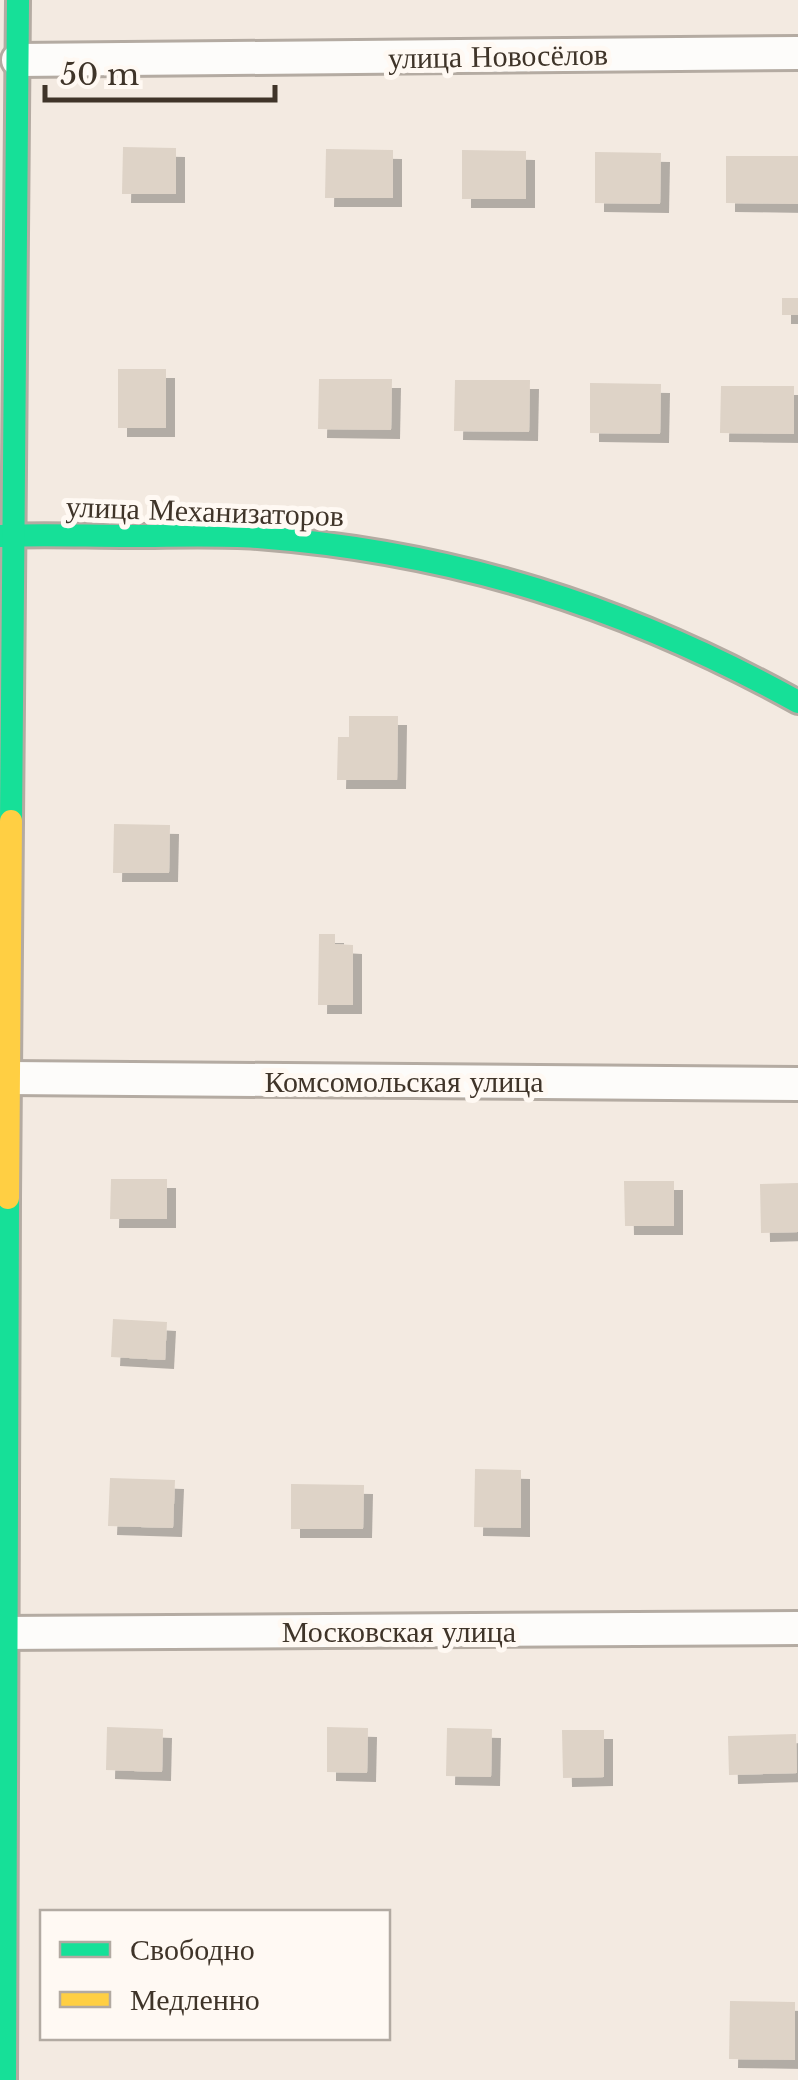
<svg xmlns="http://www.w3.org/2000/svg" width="798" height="2080" font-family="'Libre Baskerville',serif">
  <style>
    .building { fill: #ded3c7; filter: url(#shadow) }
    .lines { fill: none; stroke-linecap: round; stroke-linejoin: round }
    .street-casing { stroke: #b4aba2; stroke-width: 38 }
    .fast-casing { stroke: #b4aba2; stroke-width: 28 }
    .slow-casing { stroke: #b4aba2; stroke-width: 28 }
    .street { stroke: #fdfcfa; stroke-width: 32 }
    .fast { stroke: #16e098; stroke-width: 22 }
    .slow { stroke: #ffcf43; stroke-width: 22 }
    .labels { text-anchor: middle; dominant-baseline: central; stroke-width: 10; stroke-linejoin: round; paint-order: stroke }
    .street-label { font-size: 30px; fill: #3f3429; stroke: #fff9f3 }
  </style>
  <defs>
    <filter id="shadow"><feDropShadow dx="9" dy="9" stdDeviation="0" flood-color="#0004"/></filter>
  </defs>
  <rect width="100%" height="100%" fill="#f3eae1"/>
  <g class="building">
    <path d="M123,147L176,148V194H122Z"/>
    <path d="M326,149L393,150V198H325Z"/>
    <path d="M462,150L526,151V199H462Z"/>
    <path d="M595,152L661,153L660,204L595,203Z"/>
    <path d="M726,156H798V204L726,203Z"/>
    <rect x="782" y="298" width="16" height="17"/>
    <rect x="118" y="369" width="48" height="59"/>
    <path d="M319,379H392L391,430L318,429Z"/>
    <path d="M455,380H530L529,432L454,431Z"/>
    <path d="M590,383L661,384L660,434L590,433Z"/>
    <path d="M721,386H794V434L720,433Z"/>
    <path d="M349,716H398L397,780H337L338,737H349Z"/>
    <path d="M114,824L170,825L169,873H113Z"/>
    <path d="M319,934H335V944L353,945V1005H318Z"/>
    <path d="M111,1179H167V1219H110Z"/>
    <path d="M624,1181H674V1226H625Z"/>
    <path d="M798,1183V1232L761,1233L760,1184Z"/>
    <path d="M113,1319L167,1322L165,1360L111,1357Z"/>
    <path d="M475,1469L521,1470V1528L474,1527Z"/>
    <path d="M110,1478L175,1480L173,1528L108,1526Z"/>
    <path d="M291,1484L364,1485L363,1529H291Z"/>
    <path d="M107,1727L163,1729L162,1772L106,1770Z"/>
    <path d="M327,1727L368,1728L367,1773L327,1772Z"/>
    <path d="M447,1728L492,1729L491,1777L446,1776Z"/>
    <path d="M562,1730H604V1777L563,1778Z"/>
    <path d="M796,1734L797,1773L729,1775L728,1736Z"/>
    <path d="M730,2001L795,2002V2060L729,2059Z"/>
  </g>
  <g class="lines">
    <g class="street-casing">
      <g id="street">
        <path d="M18,60L798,53"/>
        <path d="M9,1078L798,1084"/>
        <path d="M0,1633L798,1628"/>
      </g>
    </g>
    <g class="fast-casing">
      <g id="fast">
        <path d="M0,536C43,534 86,536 129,536C172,536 215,534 258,537C454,552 627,607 798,702"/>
        <path d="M11,821L18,0"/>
        <path d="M5,2080L8,1198"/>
      </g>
    </g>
    <g class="slow-casing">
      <path id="slow" d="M8,1198L11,821"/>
    </g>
    <use href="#street" class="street"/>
    <use href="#fast" class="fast"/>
    <use href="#slow" class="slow"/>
  </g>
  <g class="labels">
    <g class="street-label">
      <text transform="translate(498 56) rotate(-1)">улица Новосёлов</text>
      <text transform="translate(205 511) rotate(2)">улица Механизаторов</text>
      <text x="404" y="1081">Комсомольская улица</text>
      <text x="399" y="1631">Московская улица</text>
    </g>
  </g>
  <rect x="40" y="1910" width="350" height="130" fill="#fff9f3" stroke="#b2aaa2" stroke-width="2.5"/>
  <rect x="60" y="1942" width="50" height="15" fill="#16e098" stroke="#b2aaa2" stroke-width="2.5"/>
  <text x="130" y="1960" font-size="30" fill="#3f3429">Свободно</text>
  <rect x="60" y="1992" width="50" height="15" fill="#ffcf43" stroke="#b2aaa2" stroke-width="2.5"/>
  <text x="130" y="2010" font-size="30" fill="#3f3429">Медленно</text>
  <path d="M45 85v15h230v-15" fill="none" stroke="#3f3429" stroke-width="5"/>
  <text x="60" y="85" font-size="30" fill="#3f3429" stroke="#fff9f3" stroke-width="8" paint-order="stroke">50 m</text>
</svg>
